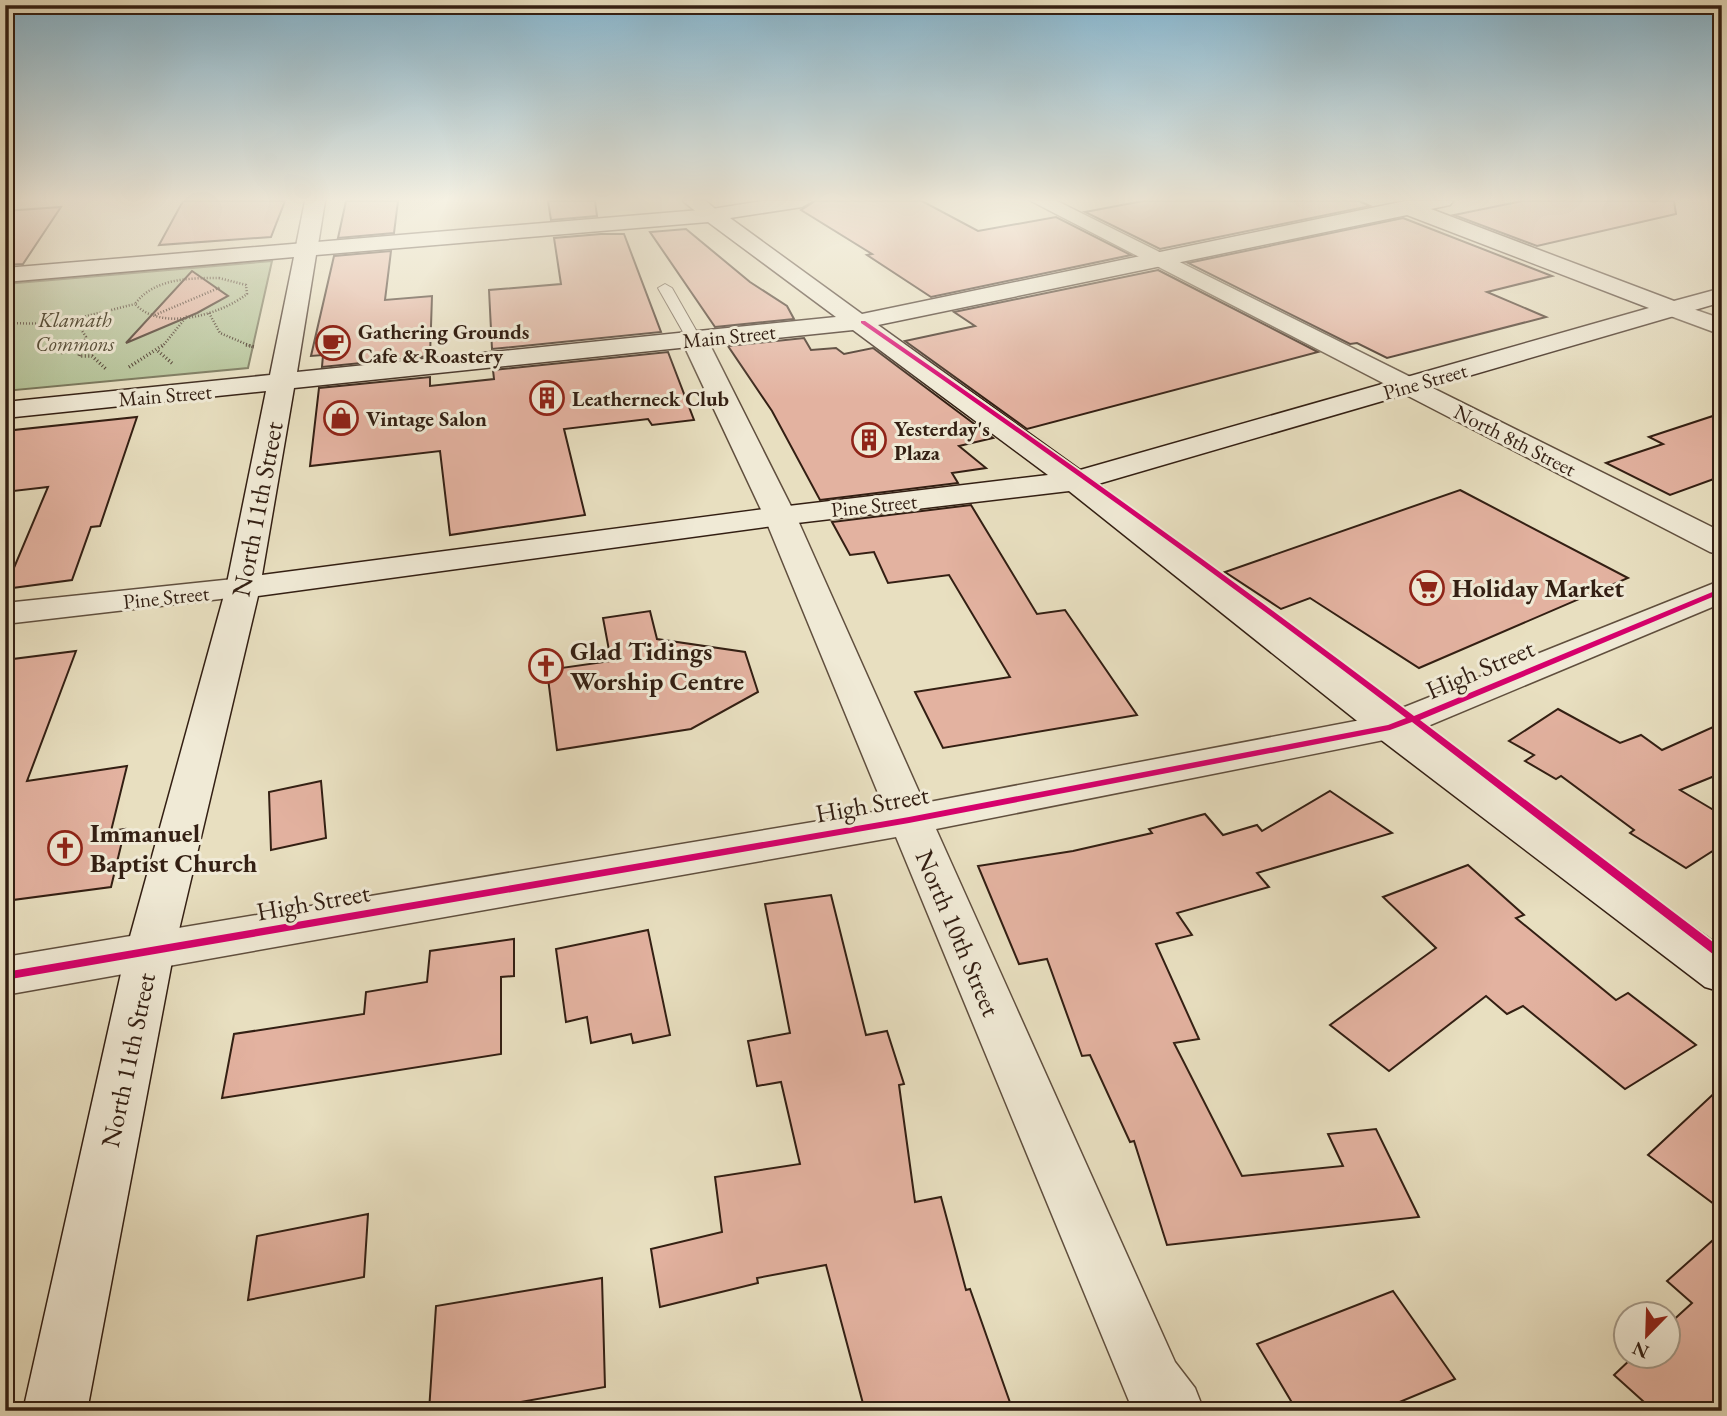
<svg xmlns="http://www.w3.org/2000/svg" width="1727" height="1416" font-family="'EB Garamond',serif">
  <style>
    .green { fill: #b2c296; stroke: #727054; stroke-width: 2 }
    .building { fill: #e3b2a0; stroke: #331f13; stroke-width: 2 }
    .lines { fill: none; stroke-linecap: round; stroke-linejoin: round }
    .lane-casing { stroke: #604f3e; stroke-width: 2 }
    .street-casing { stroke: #604f3e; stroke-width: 3 }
    .secondary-casing { stroke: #331f13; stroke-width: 3 }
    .path-far1 { stroke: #331f13; stroke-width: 2.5; stroke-dasharray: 1 2; stroke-linecap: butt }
    .path { stroke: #331f13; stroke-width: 3.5; stroke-dasharray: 1 2.5; stroke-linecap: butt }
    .lane { fill: #f0ead6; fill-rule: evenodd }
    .street { fill: #f0ead6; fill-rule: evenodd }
    .secondary { fill: #f0ead6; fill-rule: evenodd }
    .cycleway-casing { stroke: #f0ead6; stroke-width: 4 }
    .cycleway { fill: #d6006c; fill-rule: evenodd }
    .labels { text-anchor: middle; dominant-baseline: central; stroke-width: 6; stroke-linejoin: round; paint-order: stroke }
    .far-park-label { font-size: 21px; font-style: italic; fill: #59503a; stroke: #f0ead6 }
    .far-poi-label { font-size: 21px; font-weight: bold; fill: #331f13; stroke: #f0ead6; text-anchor: start }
    .far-street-label { font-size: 21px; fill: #331f13; stroke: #f0ead6 }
    .street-label { font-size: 26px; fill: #331f13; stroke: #f0ead6 }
    .poi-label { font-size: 26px; font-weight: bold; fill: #331f13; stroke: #f0ead6; text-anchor: start }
  </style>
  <rect width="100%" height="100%" fill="#e8dfc0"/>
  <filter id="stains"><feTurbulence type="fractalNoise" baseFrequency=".00286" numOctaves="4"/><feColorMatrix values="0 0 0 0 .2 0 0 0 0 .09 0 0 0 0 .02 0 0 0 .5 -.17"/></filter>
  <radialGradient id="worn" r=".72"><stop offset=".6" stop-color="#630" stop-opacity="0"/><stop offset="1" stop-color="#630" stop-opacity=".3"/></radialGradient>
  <path class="green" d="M272,261L248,368L5,391V284Z"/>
  <g class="building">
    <path d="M183,201H285L271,237L159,245Z"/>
    <path d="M346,201H398L394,233L338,238Z"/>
    <path d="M548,201H595L597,216L551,220Z"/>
    <path d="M815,201H922L978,231L1056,217L1131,255L931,297L867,255L872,254L801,210Z"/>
    <path d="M1143,201H1359L1370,206L1160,249L1085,212Z"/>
    <path d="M1522,201H1674L1676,214L1537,246L1454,215Z"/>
    <path d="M61,207L23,264L5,265V211Z"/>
    <path d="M1403,218L1552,276L1487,292L1546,317L1387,358L1357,343L1350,344L1188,263Z"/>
    <path d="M686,229L750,282L787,306L794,319L715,327L650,232Z"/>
    <path d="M601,234H624L661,332L492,349L489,290L561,284L554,238Z"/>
    <path d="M391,251L385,300L432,296L430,356L322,367L323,355L311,356L334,256Z"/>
    <path d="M1158,270L1318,352L1027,429L905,341L975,326L954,312Z"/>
    <path d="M192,271L228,296L197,313L126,343Z"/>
    <path d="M804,338L811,350L836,348L844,354L873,348L993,438L959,446L986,468L952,473L958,483L820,500L772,411L728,346Z"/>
    <path d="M668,352L694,420L652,425L648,419L564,429L585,515L450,535L440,451L310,466L319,388L430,377V386L494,379L493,370Z"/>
    <path d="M1722,413V476L1670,495L1606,463L1663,444L1649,437Z"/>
    <path d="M137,417L100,526L91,527L72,580L5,589L48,487L5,492V431Z"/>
    <path d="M1460,490L1628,578L1419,668L1310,598L1281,609L1225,572Z"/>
    <path d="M971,505L1037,614L1065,610L1137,715L943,748L915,692L1010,677L949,575L888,583L874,552L850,555L832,522Z"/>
    <path d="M650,611L657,639L745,652L758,692L691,729L557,750L547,670L611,661L603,618Z"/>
    <path d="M76,651L27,781L127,766L111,831L125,829L111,887L5,901V677L13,659Z"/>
    <path d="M1558,709L1620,743L1641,735L1662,750L1722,723V773L1680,790L1722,815V845L1686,868L1630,833L1634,830L1561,776L1556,779L1525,761L1534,755L1509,741Z"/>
    <path d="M321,781L326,838L271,850L269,792Z"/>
    <path d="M1330,791L1392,833L1257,873L1269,887L1177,913L1192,935L1156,944L1199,1039L1174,1043L1242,1176L1343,1166L1328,1134L1376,1129L1419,1217L1167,1245L1134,1141L1130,1142L1090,1055L1082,1056L1047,959L1019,964L978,866L1073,851L1152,833L1149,829L1205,814L1223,835L1257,825L1262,831Z"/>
    <path d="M1468,865L1524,915L1516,918L1616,1000L1628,993L1696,1045L1625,1089L1523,1006L1507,1014L1486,996L1389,1071L1330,1025L1436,948L1383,897Z"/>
    <path d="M831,895L866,1035L887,1031L904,1084L899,1085L915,1202L941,1197L966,1290L970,1289L1013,1411H865L826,1265L757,1278L758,1283L660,1307L651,1249L722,1232L715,1177L800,1164L781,1082L757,1086L748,1041L790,1033L765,904Z"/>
    <path d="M648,930L670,1035L633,1043L631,1034L591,1043L587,1017L566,1022L556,949Z"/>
    <path d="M514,939V976L501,977V1054L222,1098L234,1034L364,1014L366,992L427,982L430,951Z"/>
    <path d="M1722,1086V1210L1648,1155Z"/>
    <path d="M368,1214L364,1277L248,1300L257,1236Z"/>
    <path d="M1722,1232V1411H1654L1614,1375L1634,1356H1668V1325L1692,1303L1667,1281Z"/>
    <path d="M602,1278L605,1387L470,1411H429L436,1306Z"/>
    <path d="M1393,1291L1455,1379L1378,1411H1297L1257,1344Z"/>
  </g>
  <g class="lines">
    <g class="lane-casing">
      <path id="lane" d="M665,284L672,288L701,339L699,342H689L687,339L658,288Z"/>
    </g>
    <g class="street-casing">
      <g id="street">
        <path d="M305,201H325L317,251L306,258L295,251Z"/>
        <path d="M683,201H706L722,215L719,219H705Z"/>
        <path d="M1031,201H1057L1722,532V555L1710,552Z"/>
        <path d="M1673,302L1722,319V335L1665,314L1661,309L1665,304Z"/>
        <path d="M694,331L703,334L707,339L796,516L924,803L1382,716L1722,580V603L1404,736L936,829L1175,1362L1195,1388L1204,1411H1134L1131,1406L896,837L5,995V957L885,810L764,516L681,339L685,334Z"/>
        <path d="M243,578L255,581L260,588L255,595L5,624V603Z"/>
      </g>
    </g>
    <g class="secondary-casing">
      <path id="secondary" d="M762,201H812L802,207L730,218L862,314L1405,201H1453L1450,205L1431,209L1674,301L1722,288V302L1098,484L1404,718L1722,948V992L1705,987L1376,736L1069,491L780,525L258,596L174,951L87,1411H23L126,951L226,588L266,391L5,418V402L270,375L294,257L5,282V268L712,209ZM1407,215L1649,308L1080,470L878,325ZM708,222L836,317L297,372L316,255ZM853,330L1048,475L780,507L262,575L294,388Z"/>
    </g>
    <g class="path-far1">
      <path d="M219,278L246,285L247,294C220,315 161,332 135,304C154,278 190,278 219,278Z"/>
      <path d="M209,313L220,333L253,347"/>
      <path d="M155,315L221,287"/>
      <path d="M76,321L86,337L82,347"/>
      <path d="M5,323L55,324L135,304"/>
      <path d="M75,347L78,341H85"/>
      <path d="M162,347L187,316"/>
    </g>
    <g class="path">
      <path d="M83,345L79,356H92L107,370"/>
      <path d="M246,345L255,347"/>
      <path d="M158,351L173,364"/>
      <path d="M61,353L76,345"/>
      <path d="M129,367L163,345"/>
    </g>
    <use href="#lane" class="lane"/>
    <use href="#street" class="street"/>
    <use href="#secondary" class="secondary"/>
    <g class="cycleway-casing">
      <path id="cycleway" d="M861,321H865C1051,449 1234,580 1414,716L1722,588V593L1420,720L1722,949V959L1718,958L1412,722L1390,730L909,823L5,980V972L909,817L1388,725L1406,718C1228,582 1046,451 861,323Z"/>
    </g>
    <use href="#cycleway" class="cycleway"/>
  </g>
  <linearGradient id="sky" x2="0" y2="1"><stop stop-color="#87b8d2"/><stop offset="0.5" stop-color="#f5f1e3"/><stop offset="1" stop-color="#f5f1e3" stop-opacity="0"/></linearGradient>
  <rect width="1727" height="399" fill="url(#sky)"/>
  <defs>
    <g id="cafe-ring" transform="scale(1.75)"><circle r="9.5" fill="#f0ead6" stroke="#8f2418" stroke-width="1.5"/><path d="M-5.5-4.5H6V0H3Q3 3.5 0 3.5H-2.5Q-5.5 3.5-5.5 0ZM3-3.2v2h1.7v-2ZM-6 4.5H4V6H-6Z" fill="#8f2418"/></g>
    <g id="building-ring" transform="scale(1.75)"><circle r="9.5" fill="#f0ead6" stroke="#8f2418" stroke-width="1.5"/><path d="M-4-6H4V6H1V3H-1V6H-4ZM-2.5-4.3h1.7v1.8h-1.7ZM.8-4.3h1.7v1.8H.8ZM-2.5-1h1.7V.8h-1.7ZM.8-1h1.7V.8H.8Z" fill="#8f2418"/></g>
    <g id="shop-ring" transform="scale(1.75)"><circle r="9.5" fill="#f0ead6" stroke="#8f2418" stroke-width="1.5"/><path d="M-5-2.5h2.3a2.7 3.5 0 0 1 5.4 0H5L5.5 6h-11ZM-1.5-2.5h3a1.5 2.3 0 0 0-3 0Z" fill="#8f2418"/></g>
    <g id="supermarket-ring" transform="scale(1.75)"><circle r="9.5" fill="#f0ead6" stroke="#8f2418" stroke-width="1.5"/><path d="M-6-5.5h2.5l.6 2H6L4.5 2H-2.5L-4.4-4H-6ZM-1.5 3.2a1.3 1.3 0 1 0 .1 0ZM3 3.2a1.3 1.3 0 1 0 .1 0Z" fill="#8f2418"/></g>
    <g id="church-ring" transform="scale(1.75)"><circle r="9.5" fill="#f0ead6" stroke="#8f2418" stroke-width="1.5"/><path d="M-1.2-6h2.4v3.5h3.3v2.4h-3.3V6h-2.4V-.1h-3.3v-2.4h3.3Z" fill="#8f2418"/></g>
  </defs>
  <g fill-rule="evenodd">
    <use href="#cafe-ring" x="333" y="343"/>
    <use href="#building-ring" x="547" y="398"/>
    <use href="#shop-ring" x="341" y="418"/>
    <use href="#building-ring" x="869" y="440"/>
    <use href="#supermarket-ring" x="1427" y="588"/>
    <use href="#church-ring" x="546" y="666"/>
    <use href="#church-ring" x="65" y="848"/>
  </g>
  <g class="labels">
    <g class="far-park-label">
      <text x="75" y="319">Klamath<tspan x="75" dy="24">Commons</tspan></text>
    </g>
    <g class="far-poi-label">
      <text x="358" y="331">Gathering Grounds<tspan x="358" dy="24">Cafe &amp; Roastery</tspan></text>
      <text x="572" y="398">Leatherneck Club</text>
      <text x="366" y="418">Vintage Salon</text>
      <text x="894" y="428">Yesterday's<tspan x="894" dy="24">Plaza</tspan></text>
    </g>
    <g class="far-street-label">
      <text transform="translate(729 336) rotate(-6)">Main Street</text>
      <text transform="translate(1425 381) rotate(-16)">Pine Street</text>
      <text transform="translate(165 395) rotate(-5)">Main Street</text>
      <text transform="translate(1515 440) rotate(27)">North 8th Street</text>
      <text transform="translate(874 505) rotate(-6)">Pine Street</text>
      <text transform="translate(166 597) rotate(-6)">Pine Street</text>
    </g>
    <g class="street-label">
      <text transform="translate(257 509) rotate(-79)">North 11th Street</text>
      <text transform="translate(1480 669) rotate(-23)">High Street</text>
      <text transform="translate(872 804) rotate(-10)">High Street</text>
      <text transform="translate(313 902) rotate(-10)">High Street</text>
      <text transform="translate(958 933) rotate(67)">North 10th Street</text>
      <text transform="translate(128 1060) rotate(-78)">North 11th Street</text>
    </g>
    <g class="poi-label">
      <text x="1452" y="588">Holiday Market</text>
      <text x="570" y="651">Glad Tidings<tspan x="570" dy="30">Worship Centre</tspan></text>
      <text x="90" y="833">Immanuel<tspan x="90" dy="30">Baptist Church</tspan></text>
    </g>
  </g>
  <rect width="1727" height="1416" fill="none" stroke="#e8dfc0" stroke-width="28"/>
  <rect x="7" y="7" width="1713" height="1402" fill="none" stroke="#331f13" stroke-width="3.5"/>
  <rect x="14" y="14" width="1699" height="1388" fill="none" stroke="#331f13" stroke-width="2"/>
  <g transform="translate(1647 1335) rotate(203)"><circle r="33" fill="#f0ead6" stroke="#a49988" stroke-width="2"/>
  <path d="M0-5L12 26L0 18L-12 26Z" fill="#8f2418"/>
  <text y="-10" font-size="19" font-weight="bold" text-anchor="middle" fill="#331f13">N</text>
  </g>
  <rect width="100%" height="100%" filter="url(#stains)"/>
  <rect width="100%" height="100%" fill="url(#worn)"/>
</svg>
